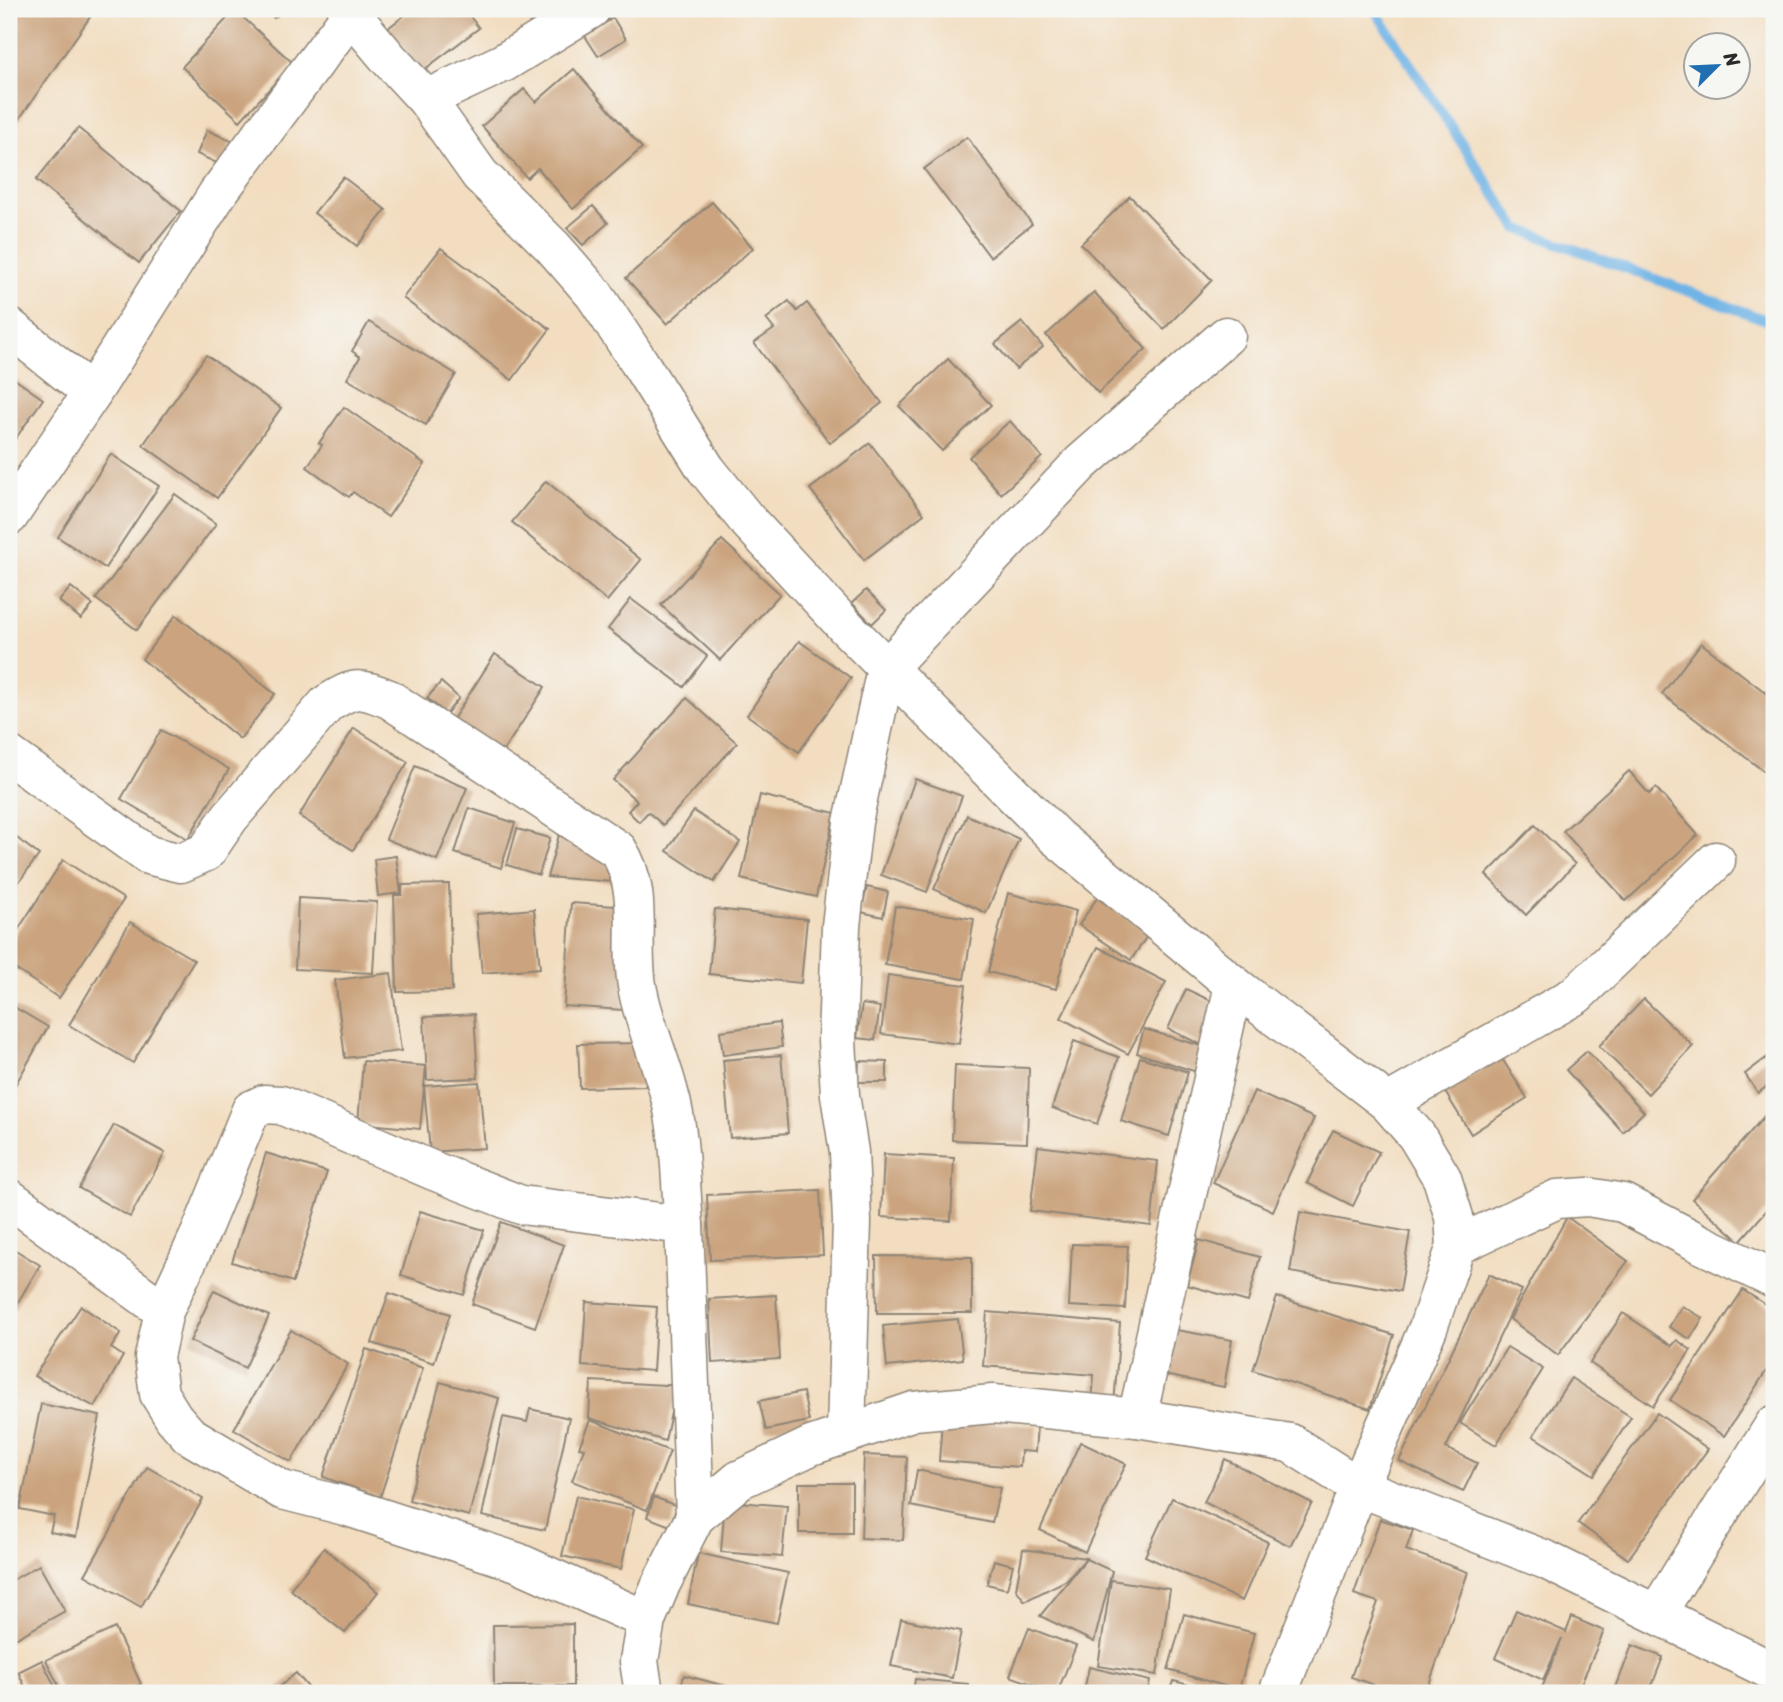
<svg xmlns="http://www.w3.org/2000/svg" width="1783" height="1702" font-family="Sriracha,sans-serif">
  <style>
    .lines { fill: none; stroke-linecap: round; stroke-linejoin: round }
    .stream { stroke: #70b4e6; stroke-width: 10 }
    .building { fill: #cba47f }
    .street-casing { stroke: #8e8476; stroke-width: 41 }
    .street { stroke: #fff; stroke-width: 38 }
  </style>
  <rect width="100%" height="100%" fill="#f6f6f2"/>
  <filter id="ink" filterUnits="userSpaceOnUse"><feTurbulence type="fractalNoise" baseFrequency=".0143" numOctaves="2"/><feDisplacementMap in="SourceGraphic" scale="14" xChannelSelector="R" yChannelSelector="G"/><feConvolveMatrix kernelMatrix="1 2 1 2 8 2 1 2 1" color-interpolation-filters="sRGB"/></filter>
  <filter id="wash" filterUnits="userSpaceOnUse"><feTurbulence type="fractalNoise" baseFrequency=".00686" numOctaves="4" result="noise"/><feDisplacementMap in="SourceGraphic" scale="28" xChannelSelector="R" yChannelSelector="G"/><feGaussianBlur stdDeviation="1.57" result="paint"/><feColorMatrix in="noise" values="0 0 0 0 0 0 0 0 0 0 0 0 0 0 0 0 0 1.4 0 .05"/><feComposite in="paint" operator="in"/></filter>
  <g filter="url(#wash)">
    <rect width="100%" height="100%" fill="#f2ddc0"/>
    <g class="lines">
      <path class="stream" d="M1374,9L1517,228L1774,323"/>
    </g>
    <g id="blocks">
      <g class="building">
        <path d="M9,9H84L92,14L9,134Z"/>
        <path d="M266,9H285L274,18Z"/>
        <path d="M413,9H464L479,28L421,72L388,28Z"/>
        <path d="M235,10L293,63L240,121L182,67Z"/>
        <path d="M613,18L626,39L598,56L585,36Z"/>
        <path d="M574,69L642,148L573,209L538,168L527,178L482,126L524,89L536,102Z"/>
        <path d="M78,128L181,211L139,263L36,180Z"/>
        <path d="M207,130L232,141L221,165L197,154Z"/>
        <path d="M967,137L1032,224L990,257L924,169Z"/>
        <path d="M343,177L386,210L357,246L314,213Z"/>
        <path d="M1130,196L1212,280L1164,329L1081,244Z"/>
        <path d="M712,202L753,248L667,324L626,278Z"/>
        <path d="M593,206L608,223L583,245L567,228Z"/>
        <path d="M441,248L550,329L512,380L403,298Z"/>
        <path d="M1094,292L1146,349L1098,393L1046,335Z"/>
        <path d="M789,301L797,311L807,303L882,403L830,443L754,343L774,329L766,319Z"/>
        <path d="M369,322L456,374L426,425L347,379L360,357L352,351Z"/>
        <path d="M1022,322L1043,347L1016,369L995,344Z"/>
        <path d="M206,355L281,408L217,498L143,445Z"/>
        <path d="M948,359L991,405L942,451L899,406Z"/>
        <path d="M9,375L43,399L9,448Z"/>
        <path d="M344,407L425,464L388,517L353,492L349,497L307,467L322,445L319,443Z"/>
        <path d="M1010,421L1042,457L1001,494L969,457Z"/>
        <path d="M870,443L924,514L864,560L810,489Z"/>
        <path d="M111,454L159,486L105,568L58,537Z"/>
        <path d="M546,481L641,560L607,601L512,522Z"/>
        <path d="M175,494L216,524L137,630L96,599Z"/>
        <path d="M722,540L780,594L720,660L661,605Z"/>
        <path d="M71,587L93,605L81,619L59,601Z"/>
        <path d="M866,590L886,610L872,624L852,603Z"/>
        <path d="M631,599L707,656L684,687L608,629Z"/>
        <path d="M176,615L275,694L240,739L142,659Z"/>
        <path d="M799,641L851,678L799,752L747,715Z"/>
        <path d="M1701,643L1774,699V761L1765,772L1662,694Z"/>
        <path d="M495,654L545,687L502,753L452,721Z"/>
        <path d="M441,682L459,698L446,714L427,698Z"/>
        <path d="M687,698L737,743L663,825L648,812L639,822L628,811L637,801L613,780Z"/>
        <path d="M354,728L408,762L353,850L299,816Z"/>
        <path d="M161,730L229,769L188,839L121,799Z"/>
        <path d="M415,766L467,788L437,860L386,839Z"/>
        <path d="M1629,771L1649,794L1656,788L1698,835L1626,901L1563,831Z"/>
        <path d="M915,779L962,796L927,892L881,875Z"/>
        <path d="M760,795L835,813L816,897L741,879Z"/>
        <path d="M469,808L515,823L501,868L455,853Z"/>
        <path d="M694,811L740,842L714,882L667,851Z"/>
        <path d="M967,815L1019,839L986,913L934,889Z"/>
        <path d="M1535,825L1575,864L1526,915L1486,875Z"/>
        <path d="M517,829L550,838L539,875L507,865Z"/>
        <path d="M9,832L39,855L9,895Z"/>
        <path d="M559,835L613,861L615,882L547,877Z"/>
        <path d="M396,856L401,893L378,896L374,859Z"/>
        <path d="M63,860L124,899L59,998L9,965V944Z"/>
        <path d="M449,884L452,991L397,992L394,895H402V885Z"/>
        <path d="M867,887L888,892L883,917L861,912Z"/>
        <path d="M1008,893L1076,911L1056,989L988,972Z"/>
        <path d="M298,898L377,902L373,973L295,969Z"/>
        <path d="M1097,898L1149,933L1131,960L1079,925Z"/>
        <path d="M571,903L630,907L623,1010L564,1006Z"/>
        <path d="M895,906L974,919L964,979L885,965Z"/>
        <path d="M534,909L540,968L482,973L476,914Z"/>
        <path d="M715,909L807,919L801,983L709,974Z"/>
        <path d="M130,922L194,960L133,1063L69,1025Z"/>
        <path d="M1098,947L1166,982L1128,1054L1061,1018Z"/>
        <path d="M391,973L401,1051L345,1058L335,980Z"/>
        <path d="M888,975L966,985L959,1044L881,1034Z"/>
        <path d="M1186,989L1222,1006L1204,1046L1168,1029Z"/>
        <path d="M1644,999L1693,1046L1648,1094L1599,1046Z"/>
        <path d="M9,1004L48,1027L9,1096Z"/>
        <path d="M862,1004L880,1007L875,1040L857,1038Z"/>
        <path d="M474,1014L478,1078L427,1080L424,1017Z"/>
        <path d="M779,1023L782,1047L723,1055L720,1031Z"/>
        <path d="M1144,1029L1205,1047L1197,1072L1137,1053Z"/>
        <path d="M1074,1041L1119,1057L1097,1124L1052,1108Z"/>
        <path d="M648,1043L649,1086L580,1088L578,1044Z"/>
        <path d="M1587,1051L1644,1112L1623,1132L1566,1070Z"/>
        <path d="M1774,1052V1081L1758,1093L1745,1074Z"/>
        <path d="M781,1055L788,1133L730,1138L723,1060Z"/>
        <path d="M1140,1057L1188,1072L1169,1136L1121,1121Z"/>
        <path d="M1501,1057L1527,1098L1471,1134L1445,1092Z"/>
        <path d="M363,1061L426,1066L420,1129L358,1123Z"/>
        <path d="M859,1061L887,1062V1082H858Z"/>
        <path d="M955,1065L1029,1068L1027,1143L952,1140Z"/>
        <path d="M479,1082L485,1148L430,1152L424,1086Z"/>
        <path d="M1254,1091L1314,1118L1273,1211L1213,1183Z"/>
        <path d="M1774,1105V1202L1740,1241L1692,1199Z"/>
        <path d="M114,1125L165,1153L130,1217L79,1188Z"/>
        <path d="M1333,1130L1379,1152L1353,1206L1307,1183Z"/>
        <path d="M1038,1146L1158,1161L1151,1226L1030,1211Z"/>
        <path d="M266,1153L327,1172L293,1282L232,1262Z"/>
        <path d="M884,1154L954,1158L951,1221L881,1217Z"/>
        <path d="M820,1190L823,1255L710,1260L707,1195Z"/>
        <path d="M420,1211L484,1230L464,1295L401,1275Z"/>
        <path d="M1300,1212L1410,1232L1400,1291L1290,1272Z"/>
        <path d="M1567,1217L1628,1261L1558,1355L1510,1319Z"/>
        <path d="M501,1222L564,1245L535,1327L472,1304Z"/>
        <path d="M1199,1240L1260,1257L1248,1302L1187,1285Z"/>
        <path d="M1072,1244L1128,1246L1125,1309L1069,1306Z"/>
        <path d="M9,1246L40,1265L9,1317Z"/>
        <path d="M876,1256L972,1257V1313H877Z"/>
        <path d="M1489,1274L1522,1290L1446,1448L1477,1463L1463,1492L1399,1461Z"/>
        <path d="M214,1290L269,1316L245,1368L190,1341Z"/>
        <path d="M1743,1290L1774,1310V1359L1724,1436L1670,1400Z"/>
        <path d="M389,1293L450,1314L434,1363L372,1343Z"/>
        <path d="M776,1295L780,1359L712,1363L709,1299Z"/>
        <path d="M1277,1297L1394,1335L1370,1409L1253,1370Z"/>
        <path d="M586,1302L657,1307L653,1371L582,1366Z"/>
        <path d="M81,1306L121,1333L111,1348L123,1356L95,1407L34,1376Z"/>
        <path d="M1682,1306L1703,1318L1690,1339L1669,1327Z"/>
        <path d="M987,1312L1120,1323L1114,1406L1092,1403L1094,1375L983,1366Z"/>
        <path d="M1623,1313L1672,1346L1677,1340L1691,1350L1653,1406L1590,1363Z"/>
        <path d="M958,1319L963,1359L887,1367L883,1326Z"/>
        <path d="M1171,1329L1232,1340L1224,1387L1164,1375Z"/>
        <path d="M291,1330L348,1364L291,1462L234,1429Z"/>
        <path d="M1507,1347L1543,1369L1496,1445L1460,1423Z"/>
        <path d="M366,1349L423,1368L380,1497L323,1477Z"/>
        <path d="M1571,1378L1631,1417L1594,1475L1533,1436Z"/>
        <path d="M591,1381L684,1386L672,1408L665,1441L589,1418Z"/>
        <path d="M440,1382L499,1398L469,1516L409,1500Z"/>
        <path d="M803,1392L809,1421L766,1430L759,1401Z"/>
        <path d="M41,1404L100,1416L76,1537L50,1532L54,1516L20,1509Z"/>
        <path d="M530,1409L569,1418L545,1530L482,1516L503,1417L527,1422Z"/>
        <path d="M1657,1413L1708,1449L1628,1559L1578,1523Z"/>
        <path d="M590,1420L670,1451L647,1510L572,1481L584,1448L579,1447Z"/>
        <path d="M942,1420L1037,1426L1035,1452L1021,1451L1020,1467L939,1461Z"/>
        <path d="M1080,1442L1126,1464L1085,1552L1040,1530Z"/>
        <path d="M864,1455L907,1457L903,1540L861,1538Z"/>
        <path d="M1225,1459L1312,1503L1290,1546L1204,1502Z"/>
        <path d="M147,1467L203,1499L141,1607L85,1575Z"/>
        <path d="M917,1470L1000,1488L992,1523L911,1506Z"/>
        <rect x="799" y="1483" width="53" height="50"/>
        <path d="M576,1496L634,1509L621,1569L562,1556Z"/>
        <path d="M654,1497L677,1506L670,1526L647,1517Z"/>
        <path d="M1172,1498L1268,1542L1242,1601L1145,1556Z"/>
        <path d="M725,1501L787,1506L782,1557L721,1552Z"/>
        <path d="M1380,1519L1413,1530L1406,1550L1468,1572L1426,1693H1396L1351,1677L1378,1602L1354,1594Z"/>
        <path d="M324,1548L378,1592L345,1633L290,1589Z"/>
        <path d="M1023,1549L1086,1558L1067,1580L1025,1601L1016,1589Z"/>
        <path d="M698,1553L788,1573L777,1623L688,1604Z"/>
        <path d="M1086,1559L1112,1571L1094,1642L1040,1616Z"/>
        <path d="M994,1560L1013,1565L1007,1589L987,1584Z"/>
        <path d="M39,1565L65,1611L9,1642V1582Z"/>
        <path d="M1111,1580L1170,1589L1157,1675L1098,1666Z"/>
        <path d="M1516,1610L1566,1632L1572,1617L1604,1631L1577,1693H1540L1562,1638L1543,1680L1495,1658Z"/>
        <path d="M1184,1614L1254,1633L1239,1690L1168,1670Z"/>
        <path d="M901,1619L961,1631L952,1678L891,1666Z"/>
        <path d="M573,1624V1686H494L493,1625Z"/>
        <path d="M115,1628L141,1684L122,1693H62L46,1660Z"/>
        <path d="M1029,1628L1076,1646L1057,1693L1010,1676Z"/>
        <path d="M1632,1645L1663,1657L1649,1693H1614Z"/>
        <path d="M42,1660L58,1693H28L18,1672Z"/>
        <path d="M1089,1667L1150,1681L1147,1693H1094L1084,1691Z"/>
        <path d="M296,1673L313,1693H272Z"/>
        <path d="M684,1675L748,1692V1693H679Z"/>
        <path d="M915,1679L968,1684L967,1693H913Z"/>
        <path d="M1174,1681L1215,1692V1693H1170Z"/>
      </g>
    </g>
  </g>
  <g filter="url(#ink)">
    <use href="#blocks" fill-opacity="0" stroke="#8e8476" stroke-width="2"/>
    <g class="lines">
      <g class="street-casing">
        <g id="street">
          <path d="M347,9L389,59L426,99L480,175L553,247L594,294L639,362L706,469L747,520L847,628L1056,837L1234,985L1388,1103L1416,1135L1442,1178L1454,1217L1456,1246L1428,1328L1359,1487L1278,1693"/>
          <path d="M426,99L503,63L591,9"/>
          <path d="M9,327L92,393"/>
          <path d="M9,516L92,393L218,193L351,14"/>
          <path d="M9,755L148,855L181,863L206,852L230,817L327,704C355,686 359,687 389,699L618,850C646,893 628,943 638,991C645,1026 660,1058 669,1093C681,1135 680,1182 684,1225"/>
          <path d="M1388,1103L1576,995L1716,861"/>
          <path d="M9,1198L164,1311"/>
          <path d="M1456,1246L1557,1199L1588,1197L1623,1203L1701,1244L1774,1279"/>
          <path d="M1137,1418L1234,985"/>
          <path d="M846,1434L852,1221L849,1152L840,1095L837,1040L841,926L853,822L886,669L1081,463L1226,336"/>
          <path d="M1657,1613L1774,1425"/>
          <path d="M646,1620L517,1562L345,1506L282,1490L189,1435L174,1418L159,1394L154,1357L164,1311L200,1234L251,1110L264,1104L281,1105L434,1171L521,1205L684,1225L695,1517"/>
          <path d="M644,1693L639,1661L646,1620L661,1584L695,1517L739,1480L811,1446L914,1411L993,1404L1137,1418L1290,1443L1359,1487L1546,1560L1774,1672"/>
        </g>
      </g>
      <use href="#street" class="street"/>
    </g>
  </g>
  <rect width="1783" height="1702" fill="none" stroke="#f6f6f2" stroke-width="35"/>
  <g transform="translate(1717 66) rotate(66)"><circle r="33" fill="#f6f6f2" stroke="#a5a5a2" stroke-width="2"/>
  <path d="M0-5L12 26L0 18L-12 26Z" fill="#1f6fb2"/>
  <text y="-10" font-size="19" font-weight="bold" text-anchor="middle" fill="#2b2b2b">N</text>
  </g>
</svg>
